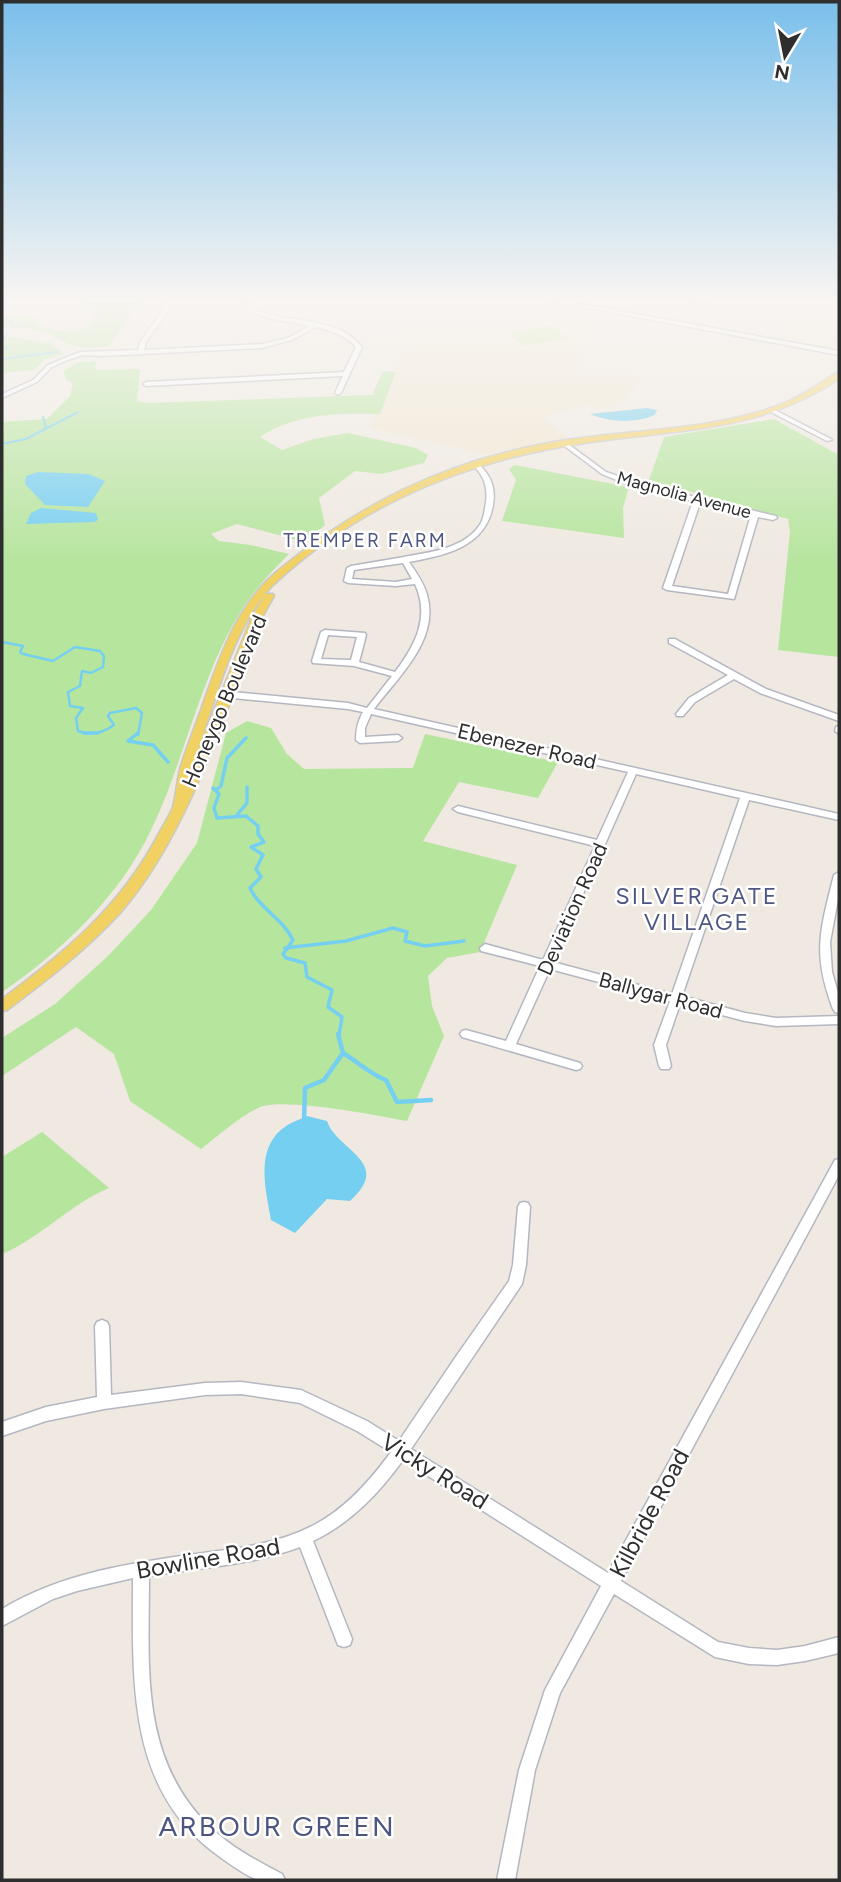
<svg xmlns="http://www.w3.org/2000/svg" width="841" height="1882" font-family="Figtree,sans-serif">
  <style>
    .education { fill: #f0e6d1 }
    .green { fill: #b6e59e }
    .pitch { fill: #c9ec9a }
    .water { fill: #75cff0 }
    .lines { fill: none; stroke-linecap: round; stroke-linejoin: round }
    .stream-far3 { stroke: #75cff0; stroke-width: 2 }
    .stream-far2 { stroke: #75cff0; stroke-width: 2.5 }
    .stream-far1 { stroke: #75cff0; stroke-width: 3.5 }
    .stream { stroke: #75cff0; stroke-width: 4.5 }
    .minor-casing { stroke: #b4b7c1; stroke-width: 3 }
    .major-casing { stroke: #c9c9c9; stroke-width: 3 }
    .minor { fill: #fff; fill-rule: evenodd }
    .major { fill: #f2d163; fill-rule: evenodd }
    .labels { text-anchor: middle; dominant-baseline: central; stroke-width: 5; stroke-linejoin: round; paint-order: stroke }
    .far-street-label { font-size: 18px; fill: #2e2e2e; stroke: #fff }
    .far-neighbourhood-label { font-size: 19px; letter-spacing: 2px; fill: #4d5680; stroke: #fff }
    .street-label { font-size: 21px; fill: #2e2e2e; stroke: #fff }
    .neighbourhood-label { font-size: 23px; letter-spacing: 2px; fill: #4d5680; stroke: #fff }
    .near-street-label { font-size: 24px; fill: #2e2e2e; stroke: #fff }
    .near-neighbourhood-label { font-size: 28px; letter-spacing: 2px; fill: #4d5680; stroke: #fff }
  </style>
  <rect width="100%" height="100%" fill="#efe9e1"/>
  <g class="education">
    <path d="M595,314L577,374L645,376L626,397L610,408L584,405L542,417L569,438L486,454L370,428L409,330L460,332Z"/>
    <path d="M782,322L839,325V347L837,349L783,339Z"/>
  </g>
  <g class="green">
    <path d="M78,301H140L109,346L86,348L68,344L46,331L2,326V315L38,318L36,325C58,330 77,340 94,320L91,312Z"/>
    <path d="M10,337L51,343L64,354L44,360L34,370L2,373V338Z"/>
    <path d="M96,361L95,369L99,370L140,369L137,401L148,403L372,395L383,371L396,372L380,414C338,413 296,413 260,437L282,450L313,439L348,433L416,448L428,455L424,463L382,474L355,471L319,498L325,525L304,542L237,524L211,534L219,541L251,545L289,554C270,573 252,592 238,616C200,679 184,761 152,828C121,895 62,951 2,992V422L47,419L70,396L73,383L66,380L64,371L76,363Z"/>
    <path d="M774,419L839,455V657L778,650L790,532L788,519L649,480L664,437Z"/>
    <path d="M515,465L629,487L623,508L624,538L502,521L516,480L509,469Z"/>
    <path d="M247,721L271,728L287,754L304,769L413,768L425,734L558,762L538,798L459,782L423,841L517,865L480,952L447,958L428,976L432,1006L444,1036L407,1121C380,1116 279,1096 258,1108C238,1118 219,1135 201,1149L130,1101L114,1054L76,1027L2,1076V1038L55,1004L108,956L151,910L197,843L226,733Z"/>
    <path d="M42,1132L109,1188C70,1204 42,1237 2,1254V1157Z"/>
  </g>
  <path class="pitch" d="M551,325L567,337L524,346L509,334Z"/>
  <g class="water">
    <path d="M647,408L657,410L655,415C634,424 609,422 590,414Z"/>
    <path d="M38,472L89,474L105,481L88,507L45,505L25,484L26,476Z"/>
    <path d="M41,508L96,513L98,520L94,522L26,524L31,513Z"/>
    <path d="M307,1116L327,1121C337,1151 394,1162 350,1201L327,1199L295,1233L271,1220C266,1190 255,1151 282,1129C289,1123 299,1120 307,1116Z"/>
  </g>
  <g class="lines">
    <g class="stream-far3">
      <path d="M3,319L12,322L14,328"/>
      <path d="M2,340L8,333"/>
      <path d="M2,345L8,349"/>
      <path d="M2,359L57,352"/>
      <path d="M43,417L46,428"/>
      <path d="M2,444L26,439L78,412"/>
    </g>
    <path class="stream-far2" d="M2,642L23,646L20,652L23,654L53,661L75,647L100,651L104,656L103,667L91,673L82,671L80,686L68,692L70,706L83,708L76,718L78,731C91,736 103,733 114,725L108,716L110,713L136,708L142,713L138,735"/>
    <g class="stream-far1">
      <path d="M83,733H98"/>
      <path d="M138,733L128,741L153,745L168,762"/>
      <path d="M213,788L219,794L214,808L217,818L246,816L258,826V834L264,842L251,847L263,855L256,869L261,877L250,888C260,909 283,919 293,940L283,954L286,958L305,963L307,977L332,990L328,1007L342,1017L339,1036"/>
      <path d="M216,790L221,786L227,758L246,738"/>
      <path d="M237,815L247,803V787"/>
      <path d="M285,948L346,941L393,928L407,932L405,941L425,946L464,941"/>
    </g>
    <g class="stream">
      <path d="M343,1053C358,1062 370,1074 386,1080L397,1102L431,1100"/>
      <path d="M304,1121L305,1088L324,1080L343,1053L338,1034"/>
    </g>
    <g class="minor-casing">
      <g id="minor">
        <path d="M169,301H175L146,342L144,350L262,344L288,338L310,326L269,318L248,311L244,301H250L253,309C287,324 337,315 362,347L341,393L338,395L335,393L343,376L146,386L143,384L146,382L344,372L356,347C346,335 331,331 316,327L292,340L262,348L101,356L83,355L65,361L52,367L37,382L2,398V394L33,380L48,365L80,352L138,350L140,342Z"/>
        <path d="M551,301H564L839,351V355Z"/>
        <path d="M688,301H696L713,309L708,310Z"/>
        <path d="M771,408L831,439L832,440L827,441L769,411V409Z"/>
        <path d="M564,441L606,472L641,484L776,516L777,518L773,520L758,517L734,599L667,590L663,588L693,501L636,488L602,474L562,444V442ZM700,503L751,515L728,594L672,586Z"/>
        <path d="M472,462H476C490,474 496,486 493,505C486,547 446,555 409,562C416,572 424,583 427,595C440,640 398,677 374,709L839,814V820L749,800L682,996L745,1013L776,1018L839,1016V1024L776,1026L745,1021L680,1004L666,1045L671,1066L669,1069H661L659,1066L654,1045L670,1001L550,969L516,1044L580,1063L582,1066L580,1069L576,1070L462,1037L460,1034L462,1031L466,1030L506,1041L540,966L481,951L480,948L485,944L543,960L595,846L458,812L453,809L458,806L597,840L628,772L371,714L365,728V737L398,735L402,738L398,741L360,743L356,740C356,729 358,721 363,712L348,709L212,696L208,693L212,690L348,703L367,708L392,676L354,666L313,663L312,661L321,632L325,630L365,633L366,635L359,662L395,672C416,644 430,617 415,584L396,586L348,583L344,581L347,568L351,566C369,563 387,560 404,557C429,552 466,549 481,523C484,517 485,509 486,502C488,486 484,476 472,464ZM403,563L412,579L396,582L352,579L354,570ZM328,635L357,637L351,660L321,659ZM636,774L740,798L672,994L553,962Z"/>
        <path d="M669,639H675L766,689L839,715V721L760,693L734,679L695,702L683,716H677L676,714L689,698L728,675L669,643Z"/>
        <path d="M839,726V734L835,731L836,727Z"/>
        <path d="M839,872V894L830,942L832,972L839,996V1013L835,1012L833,1009C812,953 820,931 834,875Z"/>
        <path d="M839,1159V1175L621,1581L718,1642L749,1648L777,1650L805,1646L839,1637V1653L805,1661L777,1665L749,1664L715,1657L614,1594L560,1693L535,1770L515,1880H497L519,1770L545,1690L601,1586L403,1460C379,1493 351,1523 313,1541L352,1639L350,1645L344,1647L338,1645L300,1547C252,1565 199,1568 149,1576C149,1666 139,1759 210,1827C231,1847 257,1861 282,1874L285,1880C277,1880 265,1882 258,1880C244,1875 224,1860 212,1851C126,1785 133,1676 133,1578L77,1591L53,1599L2,1626V1609C62,1573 127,1564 195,1554C235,1549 278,1544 314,1525C345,1509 370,1481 391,1452L357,1431L300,1403L241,1394L205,1395L104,1409L46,1421L2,1436V1422L46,1407L97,1397L95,1326L97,1322L102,1320L107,1322L109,1326L111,1395L205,1383L241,1382L301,1390L367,1421L399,1441L455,1358L509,1281L513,1265L518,1207L520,1203L524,1202L528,1203L530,1207L526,1265L522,1284L411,1449L608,1573L835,1160Z"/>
      </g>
    </g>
    <g class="major-casing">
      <path id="major" d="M836,373H839V379C757,433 678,429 585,443C468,460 359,504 272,586C233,627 215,701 197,753L252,617L265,594H273L274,596L262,617C226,711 187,837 120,913C86,950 47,980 7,1010L2,1011V999C65,952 119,908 157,837C162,827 169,817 173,807C176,796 177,781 180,769C186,749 194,729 201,710C219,659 236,604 280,569C360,504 441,464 543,444C620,429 702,433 777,406C798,398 817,386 836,373Z"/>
    </g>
    <use href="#minor" class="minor"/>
    <use href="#major" class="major"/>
  </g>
  <linearGradient id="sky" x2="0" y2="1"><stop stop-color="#7abfeb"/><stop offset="0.53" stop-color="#f8f5f2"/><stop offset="1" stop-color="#f8f5f2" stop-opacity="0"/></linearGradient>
  <rect width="841" height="565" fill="url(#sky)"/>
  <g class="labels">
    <g class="far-street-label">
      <text transform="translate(684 495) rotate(15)">Magnolia Avenue</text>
    </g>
    <g class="far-neighbourhood-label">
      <text x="365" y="540">TREMPER FARM</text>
    </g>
    <g class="street-label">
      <text transform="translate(224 701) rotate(-67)">Honeygo Boulevard</text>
      <text transform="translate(527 746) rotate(13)">Ebenezer Road</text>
      <text transform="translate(572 909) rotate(-66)">Deviation Road</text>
      <text transform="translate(661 995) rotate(15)">Ballygar Road</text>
    </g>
    <g class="neighbourhood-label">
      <text x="697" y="896">SILVER GATE<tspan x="697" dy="26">VILLAGE</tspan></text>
    </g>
    <g class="near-street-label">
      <text transform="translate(435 1471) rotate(32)">Vicky Road</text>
      <text transform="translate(649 1513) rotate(-62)">Kilbride Road</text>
      <text transform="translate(208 1558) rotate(-10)">Bowline Road</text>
    </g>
    <g class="near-neighbourhood-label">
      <text x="277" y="1826">ARBOUR GREEN</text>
    </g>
  </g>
  <rect width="841" height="1882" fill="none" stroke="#2e2e2e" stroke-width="7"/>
  <g transform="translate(785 56) rotate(190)" stroke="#ffffff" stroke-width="5" paint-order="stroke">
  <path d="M0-5L12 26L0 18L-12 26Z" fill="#2e2e2e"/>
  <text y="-10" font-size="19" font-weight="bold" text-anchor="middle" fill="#2e2e2e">N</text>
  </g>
</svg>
